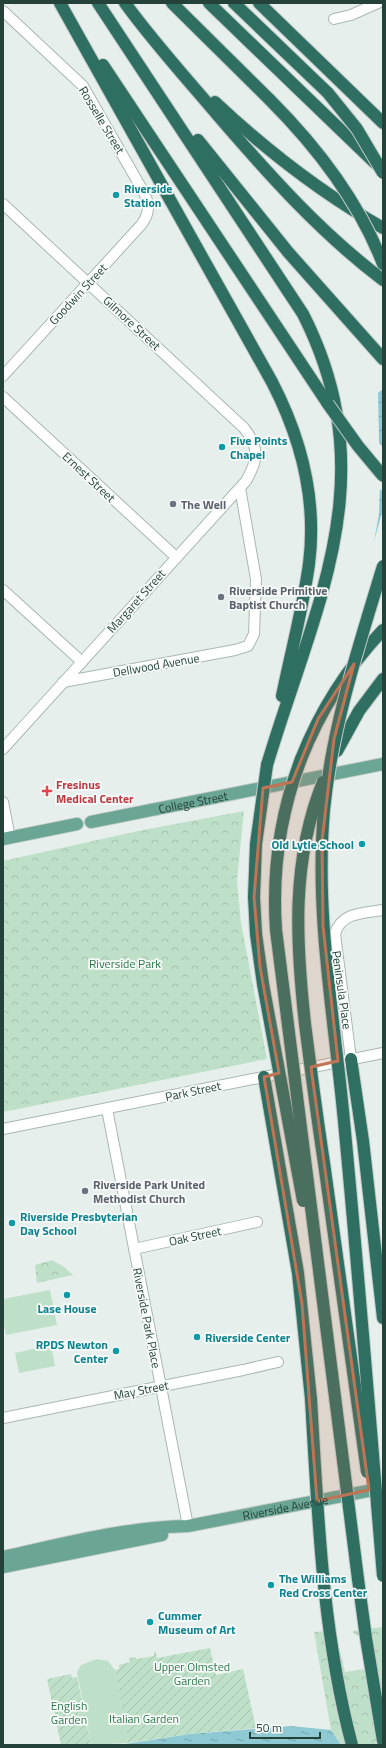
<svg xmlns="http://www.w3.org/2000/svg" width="386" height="1748" font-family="'Titillium Web',sans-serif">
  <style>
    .grass { fill: #bfe0c8 }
    .park { fill: url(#park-crowns) }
    .garden { fill: url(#garden-furrows) }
    .water { fill: url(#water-ripples) }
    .pier { fill: #e6efeb }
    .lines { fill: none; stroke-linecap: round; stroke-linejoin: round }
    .minor-casing { stroke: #a8b8b2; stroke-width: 12 }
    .major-casing { stroke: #c2cac8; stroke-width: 14 }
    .highway-casing { stroke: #c2cac8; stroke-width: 14 }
    .minor { stroke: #fff; stroke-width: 10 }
    .major { stroke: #6aa596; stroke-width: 12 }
    .highway { stroke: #2f6f62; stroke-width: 12 }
    .highway-bridge-casing { stroke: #c2cac8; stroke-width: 14; stroke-linecap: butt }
    .highway-bridge { stroke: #2f6f62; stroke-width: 12 }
    .marked { fill: #c07456; fill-opacity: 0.2; stroke: #c07456; stroke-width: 3; stroke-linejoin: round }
    .culture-dot { fill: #0f9aa8; stroke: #f7fbf9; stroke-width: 1.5 }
    .worship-dot { fill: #6b7280; stroke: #f7fbf9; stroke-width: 1.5 }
    .health-dot { fill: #e0444e; stroke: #f7fbf9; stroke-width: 1.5 }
    .labels { text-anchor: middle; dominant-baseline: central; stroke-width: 3.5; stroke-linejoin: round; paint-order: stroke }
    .street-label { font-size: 12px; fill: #24423a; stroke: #f7fbf9 }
    .culture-label { font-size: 12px; font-weight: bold; fill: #0d838f; stroke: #f7fbf9; text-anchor: start }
    .worship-label { font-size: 12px; font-weight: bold; fill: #5b616d; stroke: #f7fbf9; text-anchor: start }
    .health-label { font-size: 12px; font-weight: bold; fill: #be3a42; stroke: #f7fbf9; text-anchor: start }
    .park-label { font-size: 12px; fill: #2d7a4b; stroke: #f7fbf9 }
  </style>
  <defs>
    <pattern id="park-crowns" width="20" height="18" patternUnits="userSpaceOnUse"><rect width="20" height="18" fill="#bfe0c8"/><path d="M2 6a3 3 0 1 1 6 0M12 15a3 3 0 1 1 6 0" fill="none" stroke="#a4c1ad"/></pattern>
    <pattern id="garden-furrows" width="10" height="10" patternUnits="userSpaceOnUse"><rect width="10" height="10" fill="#bfe0c8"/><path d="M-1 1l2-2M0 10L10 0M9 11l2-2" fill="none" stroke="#a4c1ad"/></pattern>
    <pattern id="water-ripples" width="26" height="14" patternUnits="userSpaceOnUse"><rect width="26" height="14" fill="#8ec9d4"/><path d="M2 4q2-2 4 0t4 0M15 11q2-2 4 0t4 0" fill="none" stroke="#74a5ad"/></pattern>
  </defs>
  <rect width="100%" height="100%" fill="#e6efeb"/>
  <g class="grass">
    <path d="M50,1290L57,1325L6,1335L3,1319V1299Z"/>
    <path d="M51,1345L55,1366L19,1373L15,1353Z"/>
    <path d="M97,1659L108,1661L115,1670L128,1743L91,1745L77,1672L81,1665Z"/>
  </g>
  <g class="park">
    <path d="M244,811L237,880L241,923L267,1059L3,1112V861L138,831Z"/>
    <path d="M52,1260L64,1267L73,1275L37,1283L35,1265Z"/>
    <path d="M383,1627V1745H341L331,1730L314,1632L335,1630L345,1672L372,1668L361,1636L354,1634L353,1631Z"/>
  </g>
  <g class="garden">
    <path d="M210,1648L216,1675L243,1669L256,1728L190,1734L128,1743L115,1670L119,1669V1665L130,1662L129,1658L136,1657V1659L154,1656V1652H156L157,1658Z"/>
    <path d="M71,1674L72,1678L77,1677L91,1745H61L47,1679Z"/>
  </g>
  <g class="water">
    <path d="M383,389V566L374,542L379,514L380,484L378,393Z"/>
    <path d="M291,1726L331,1730L341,1745H119L190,1734Z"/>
  </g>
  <g class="pier">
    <path d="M378,442L383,447V492L378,487Z"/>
    <path d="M383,509V568L374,556L373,545Z"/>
  </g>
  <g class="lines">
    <g class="minor-casing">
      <g id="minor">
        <path d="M3,11L83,86L143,191C150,203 150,214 141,225L3,376"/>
        <path d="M334,19L351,15L378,3"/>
        <path d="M3,204L244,428C260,448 258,460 246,481L3,749"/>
        <path d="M3,397L176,557"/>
        <path d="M3,590L82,662"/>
        <path d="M63,682L235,650L248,646L254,634L256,579L240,488"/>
        <path d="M3,802L10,838"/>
        <path d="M351,1059L335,934C341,912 364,913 383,910"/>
        <path d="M107,1109L188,1526"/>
        <path d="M3,1129L383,1053"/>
        <path d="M134,1249L257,1222"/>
        <path d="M3,1418L243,1370L278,1362"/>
      </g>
    </g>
    <g class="major-casing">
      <g id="major">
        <path id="s1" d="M91,822L383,764"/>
        <path d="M3,839L77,824"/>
        <path id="s2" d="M3,1557C63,1544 126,1527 188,1526L383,1488"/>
        <path d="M3,1567L162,1535"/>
      </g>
    </g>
    <g class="highway-casing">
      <g id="highway">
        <path d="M60,3L272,382C301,438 317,501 309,564C303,608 291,652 282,696"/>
        <path d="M98,3L303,314C386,478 315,605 267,765"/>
        <path d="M125,3C154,43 188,80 220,118C270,176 321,233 383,280"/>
        <path d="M172,3L270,100"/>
        <path d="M209,3L375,163"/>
        <path d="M234,3L328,93"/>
        <path d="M259,3L383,123"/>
        <path d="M103,65L328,404"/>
        <path d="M215,102C265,149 323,194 383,228"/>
        <path d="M198,140L288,252L383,359"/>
        <path d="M337,751L359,711L383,679"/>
        <path d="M301,759C320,711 347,668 383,630"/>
        <path d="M351,1059L363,1141L383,1318"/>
        <path d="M264,1077L298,1273L311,1399"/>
        <path d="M358,1579L366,1638L383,1741"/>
      </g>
    </g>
    <use href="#minor" class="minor"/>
    <use href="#major" class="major"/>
    <use href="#highway" class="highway"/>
    <g class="highway-bridge-casing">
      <g id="highway-bridge">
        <path d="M328,93L357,129L383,173"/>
        <path d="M270,100C317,147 359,202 383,264"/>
        <path d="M328,404L358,446L383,476"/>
        <path d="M301,759C280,814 272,871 276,930L358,1579"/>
        <path d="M267,765L256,844L254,897L256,934L263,984L303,1201"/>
        <path d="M323,782C291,861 296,942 305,1024C311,1071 317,1117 324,1163C338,1266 352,1369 367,1472"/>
        <path d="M311,1399C318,1516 322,1632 352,1745"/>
        <path d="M383,1576C370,1421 358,1266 343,1111C333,1010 315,911 324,810C332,726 359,646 383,566"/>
      </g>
    </g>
    <use href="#highway-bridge" class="highway-bridge"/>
  </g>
  <path class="marked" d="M354,664L334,739L322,841L323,926L338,1061L311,1067L369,1490L317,1501L302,1304L264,1077L279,1073L260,967L254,897L263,788L292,782L318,719Z"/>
  <g class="culture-dot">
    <circle cx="116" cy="195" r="4"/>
    <circle cx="222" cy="447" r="4"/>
    <circle cx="362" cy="844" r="4"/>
    <circle cx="12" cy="1223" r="4"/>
    <circle cx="67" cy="1295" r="4"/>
    <circle cx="197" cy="1337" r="4"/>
    <circle cx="116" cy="1351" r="4"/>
    <circle cx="271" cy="1585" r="4"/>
    <circle cx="150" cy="1622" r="4"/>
  </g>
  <g class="worship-dot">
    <circle cx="173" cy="504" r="4"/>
    <circle cx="221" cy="597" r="4"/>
    <circle cx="85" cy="1191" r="4"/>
  </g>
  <path class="health-dot" d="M45 785h4v4h4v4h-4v4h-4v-4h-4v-4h4z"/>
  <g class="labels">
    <g class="street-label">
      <text transform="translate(102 120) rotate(59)">Rosselle Street</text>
      <text transform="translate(78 294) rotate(-47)">Goodwin Street</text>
      <text transform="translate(132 323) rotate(43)">Gilmore Street</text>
      <text transform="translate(89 477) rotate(43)">Ernest Street</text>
      <text transform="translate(136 601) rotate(-48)">Margaret Street</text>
      <text transform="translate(156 665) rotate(-10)">Dellwood Avenue</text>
      <text stroke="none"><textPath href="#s1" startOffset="104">College Street</textPath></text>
      <text transform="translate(342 990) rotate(82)">Peninsula Place</text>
      <text transform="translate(193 1091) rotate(-12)">Park Street</text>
      <text transform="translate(195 1236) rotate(-12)">Oak Street</text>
      <text transform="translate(147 1318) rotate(79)">Riverside Park Place</text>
      <text transform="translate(141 1390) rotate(-11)">May Street</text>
      <text stroke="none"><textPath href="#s2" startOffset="287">Riverside Avenue</textPath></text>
    </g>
    <g class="culture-label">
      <text x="124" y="188">Riverside<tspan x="124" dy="14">Station</tspan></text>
      <text x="230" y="440">Five Points<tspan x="230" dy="14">Chapel</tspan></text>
      <text x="354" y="844" text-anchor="end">Old Lytle School</text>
      <text x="20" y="1216">Riverside Presbyterian<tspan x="20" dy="14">Day School</tspan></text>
      <text x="67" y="1308" text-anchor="middle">Lase House</text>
      <text x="205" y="1337">Riverside Center</text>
      <text x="108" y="1344" text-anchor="end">RPDS Newton<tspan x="108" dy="14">Center</tspan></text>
      <text x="279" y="1578">The Williams<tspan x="279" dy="14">Red Cross Center</tspan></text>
      <text x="158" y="1615">Cummer<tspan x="158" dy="14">Museum of Art</tspan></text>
    </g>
    <g class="worship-label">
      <text x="181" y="504">The Well</text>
      <text x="229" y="590">Riverside Primitive<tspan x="229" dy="14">Baptist Church</tspan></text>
      <text x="93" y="1184">Riverside Park United<tspan x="93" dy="14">Methodist Church</tspan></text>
    </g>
    <g class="health-label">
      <text x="56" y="784">Fresinus<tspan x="56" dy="14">Medical Center</tspan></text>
    </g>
    <g class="park-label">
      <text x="125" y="963">Riverside Park</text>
      <text x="192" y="1666">Upper Olmsted<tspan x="192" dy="14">Garden</tspan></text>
      <text x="69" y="1705">English<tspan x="69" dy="14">Garden</tspan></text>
      <text x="144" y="1718">Italian Garden</text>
    </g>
  </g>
  <rect width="386" height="1748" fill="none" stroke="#24423a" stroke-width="8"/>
  <path d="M250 1732v6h70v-6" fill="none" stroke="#24423a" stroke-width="2"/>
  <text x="256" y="1732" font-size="12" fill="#24423a" stroke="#f7fbf9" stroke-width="3" paint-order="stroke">50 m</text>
</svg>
